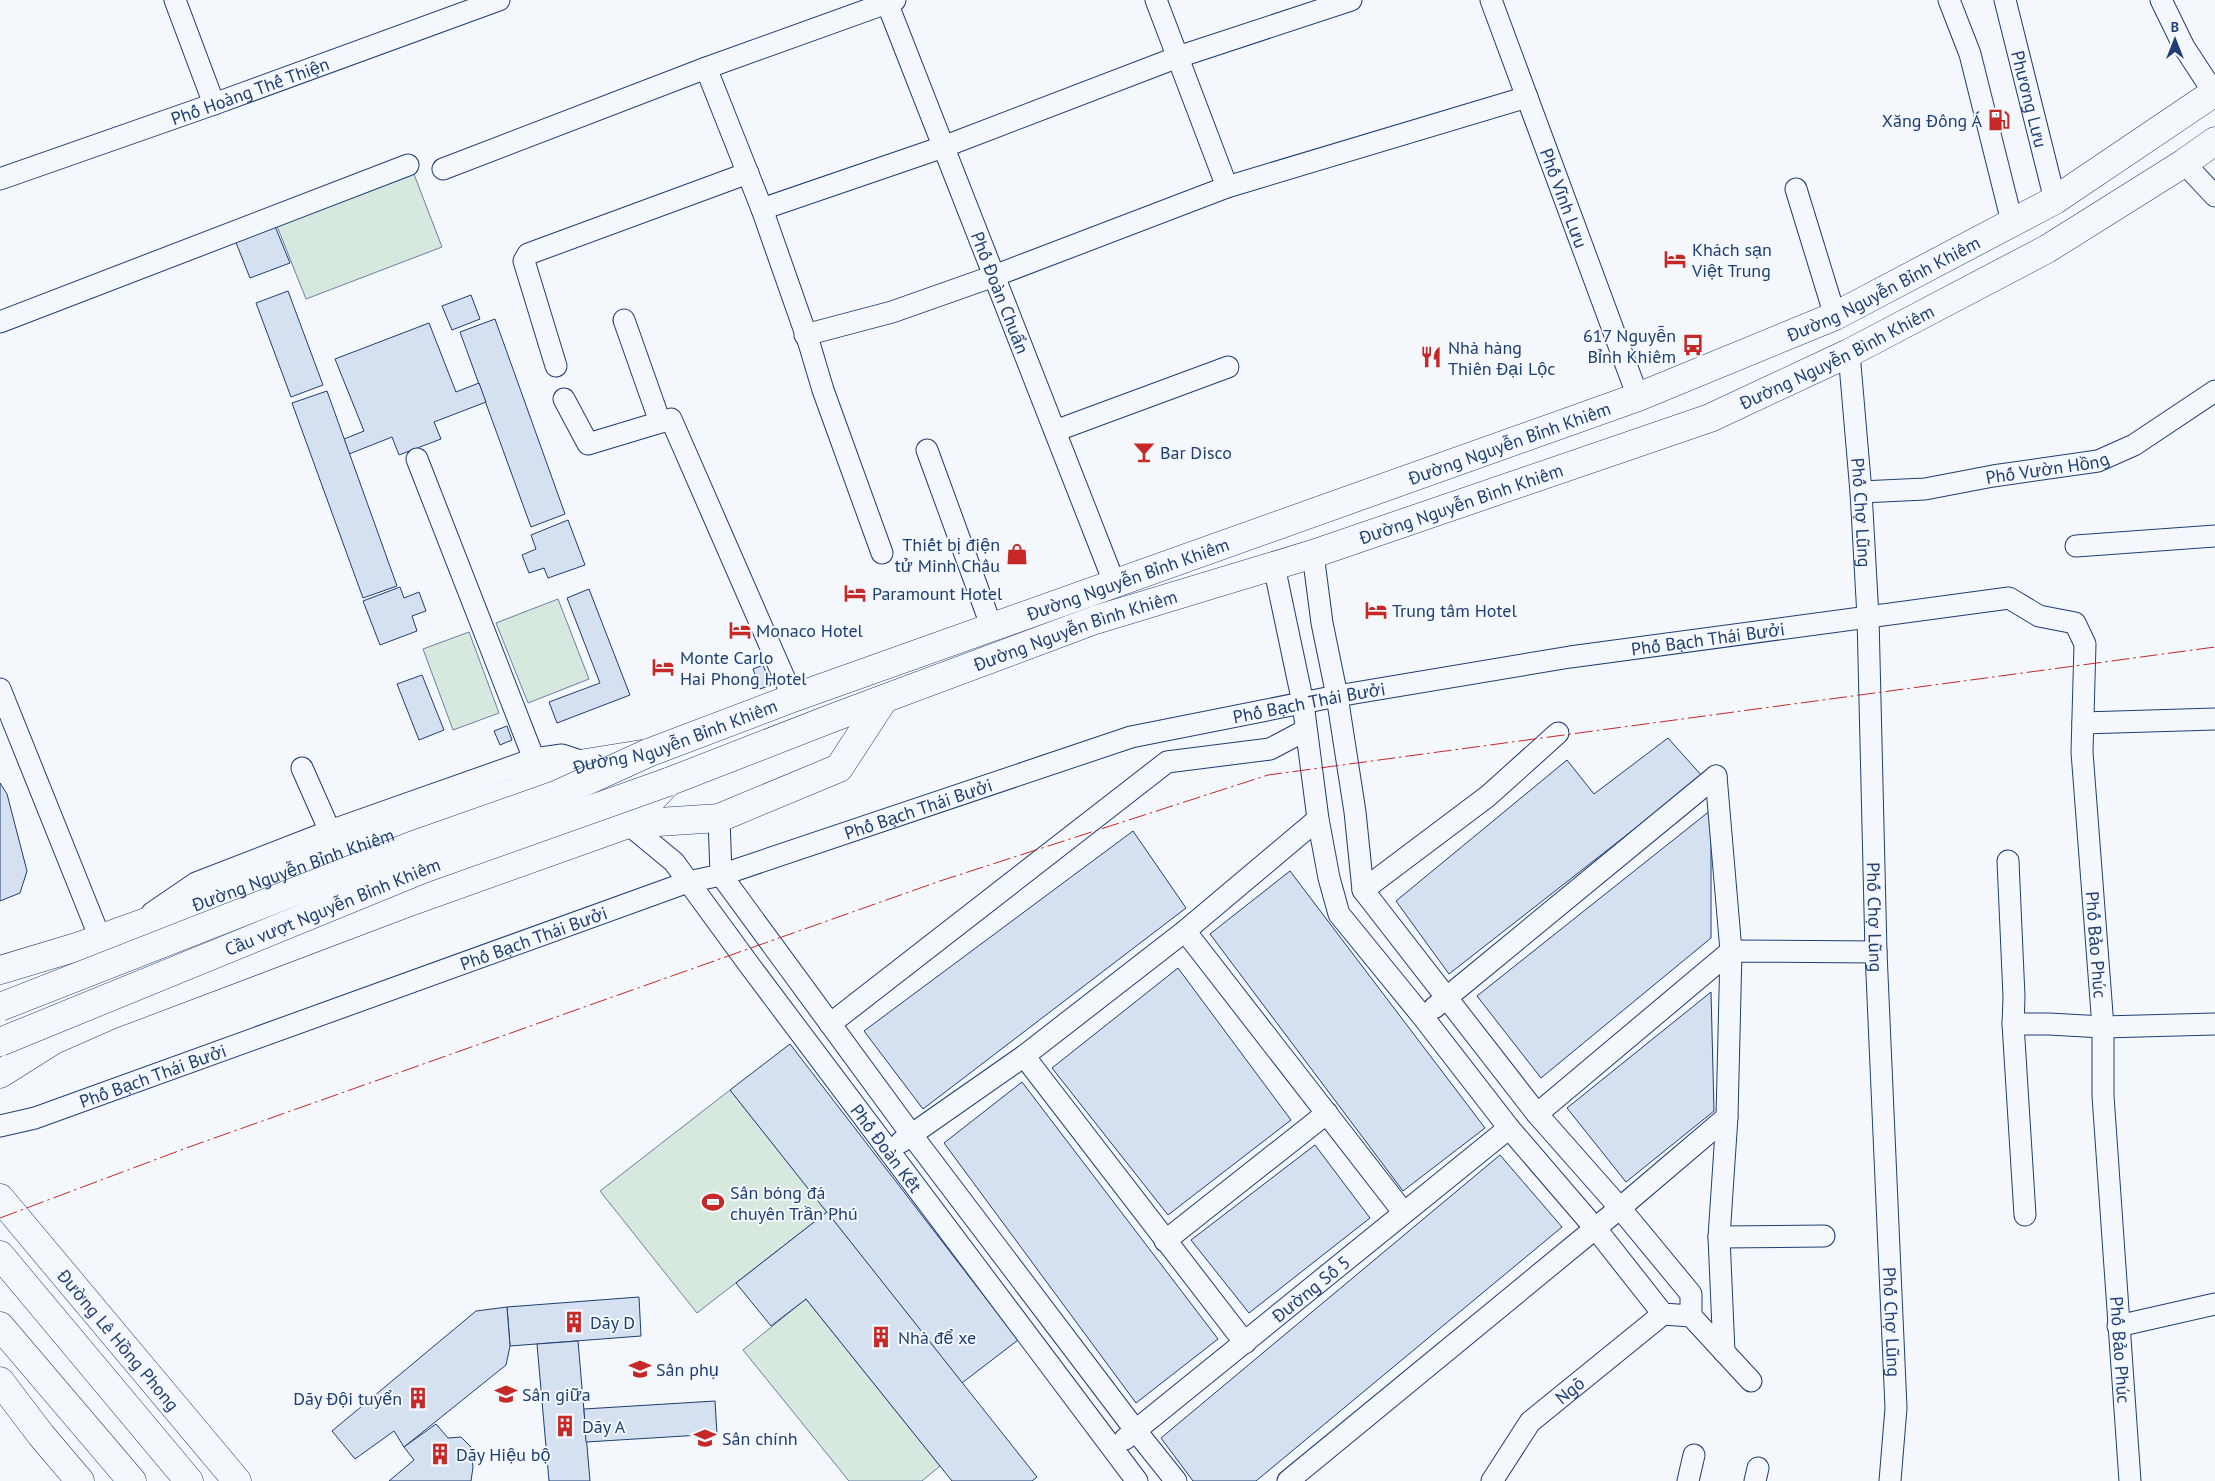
<svg xmlns="http://www.w3.org/2000/svg" width="2215" height="1481" font-family="'PT Sans',sans-serif">
  <style>
    .green { fill: #d7e8df; stroke: #687fa3 }
    .building { fill: #d5e0f0; stroke: #1d3f73 }
    .lines { fill: none; stroke-linecap: round; stroke-linejoin: round }
    .minor-casing { stroke: #1d3f73; stroke-width: 23 }
    .major-casing { stroke: #1d3f73; stroke-width: 29 }
    .highway-casing { stroke: #1d3f73; stroke-width: 29 }
    .minor { stroke: #f4f7fb; stroke-width: 21 }
    .major { stroke: #f4f7fb; stroke-width: 28 }
    .highway { stroke: #f4f7fb; stroke-width: 28 }
    .highway-bridge-casing { stroke: #1d3f73; stroke-width: 29; stroke-linecap: butt }
    .highway-bridge { stroke: #f4f7fb; stroke-width: 28 }
    .power { stroke: #c62828; stroke-width: 1; stroke-dasharray: 18 4 2.5 4; stroke-linecap: butt }
    .labels { text-anchor: middle; dominant-baseline: central; stroke-width: 4; stroke-linejoin: round; paint-order: stroke }
    .street-label { font-size: 18px; fill: #1d3f73; stroke: #f4f7fb }
    .poi-label { font-size: 18px; fill: #1d3f73; stroke: #f4f7fb; text-anchor: start }
  </style>
  <rect width="100%" height="100%" fill="#f4f7fb"/>
  <g class="green">
    <path d="M412,169L442,247L306,299L275,221Z"/>
    <path d="M558,599L589,679L528,703L496,623Z"/>
    <path d="M469,632L499,713L453,730L423,649Z"/>
    <path d="M730,1090L827,1212L697,1313L600,1191Z"/>
    <path d="M806,1299L940,1466L922,1481H849L743,1350Z"/>
  </g>
  <g class="building">
    <path d="M270,214L290,263L250,278L231,230Z"/>
    <path d="M288,291L323,385L291,397L256,303Z"/>
    <path d="M471,295L480,319L452,330L442,306Z"/>
    <path d="M495,319L565,514L531,527L460,332Z"/>
    <path d="M429,323L456,392L479,383L486,402L434,422L441,439L399,455L392,437L349,454L344,439L364,431L335,359Z"/>
    <path d="M327,391L397,586L363,598L292,403Z"/>
    <path d="M568,520L585,565L548,578L544,568L529,573L522,555L536,549L531,535Z"/>
    <path d="M400,587L404,598L419,592L426,611L412,616L417,631L380,645L363,601Z"/>
    <path d="M589,589L630,695L557,723L549,702L600,683L567,598Z"/>
    <path d="M763,665L771,685L760,689L753,669Z"/>
    <path d="M422,675L444,730L419,740L397,684Z"/>
    <path d="M507,726L512,740L500,745L494,731Z"/>
    <path d="M1668,738L1702,776L1449,974L1396,901L1567,760L1594,794Z"/>
    <path d="M0,783L7,794L27,871L20,893L0,901Z"/>
    <path d="M1711,810V938L1541,1078L1477,996Z"/>
    <path d="M1133,831L1186,908L923,1109L864,1031Z"/>
    <path d="M1290,871L1485,1128L1403,1191L1210,934Z"/>
    <path d="M1178,968L1291,1120L1168,1215L1052,1068Z"/>
    <path d="M1711,992L1714,1111L1626,1182L1567,1108Z"/>
    <path d="M790,1044L1018,1340L962,1383L730,1090Z"/>
    <path d="M1022,1082L1218,1339L1136,1403L944,1143Z"/>
    <path d="M1315,1145L1370,1218L1249,1313L1191,1240Z"/>
    <path d="M1500,1155L1562,1227L1256,1481H1193L1161,1438Z"/>
    <path d="M827,1212L1037,1477L1032,1481H952L806,1299L771,1326L736,1283Z"/>
    <path d="M639,1297L641,1336L510,1346L507,1307Z"/>
    <path d="M507,1307L510,1346L506,1365L404,1447L394,1431L355,1459L332,1431L476,1311Z"/>
    <path d="M578,1341L590,1481H549L537,1344Z"/>
    <path d="M715,1401L717,1434L586,1442L584,1409Z"/>
    <path d="M436,1424L448,1438L461,1437L471,1447L473,1467L471,1481H389L414,1460L404,1447Z"/>
  </g>
  <g class="lines">
    <g class="minor-casing">
      <g id="minor">
        <path d="M175,0L214,104"/>
        <path id="s1" d="M886,0L1110,572L1116,584"/>
        <path d="M1156,0L1227,187"/>
        <path id="s2" d="M1491,0L1638,397"/>
        <path d="M1949,0L1970,54L2012,222"/>
        <path id="s3" d="M2005,0L2055,200"/>
        <path d="M2161,0L2184,47L2214,93"/>
        <path d="M706,68L762,209L809,343L823,390L882,553"/>
        <path d="M2184,163L2215,196"/>
        <path d="M443,169L706,68L895,0"/>
        <path id="s4" d="M0,179L214,104L499,0"/>
        <path d="M1796,189L1835,316"/>
        <path d="M762,209L943,147L1178,57L1351,0"/>
        <path d="M624,320L660,422"/>
        <path d="M0,322L408,165"/>
        <path d="M805,335L892,312L994,276L1227,187L1527,97"/>
        <path id="s5" d="M1849,353L1861,492L1868,617L1876,952L1896,1408L1890,1481"/>
        <path d="M556,366L524,261L528,254L748,173"/>
        <path d="M564,399L588,444L671,419L793,698"/>
        <path d="M1055,431L1228,367"/>
        <path d="M927,450L992,628"/>
        <path d="M417,459L534,759"/>
        <path id="s6" d="M1861,492L1925,489L1993,476L2098,461L2134,445L2215,391"/>
        <path d="M2076,546L2215,536"/>
        <path d="M1313,554L1322,623L1337,696L1355,812L1363,890L1537,1114L1620,1208L1691,1294V1316L1751,1381"/>
        <path d="M1274,566L1303,703L1318,819L1329,878L1339,914L1423,1017L1509,1128L1600,1234L1663,1314L1691,1316"/>
        <path d="M0,689L100,938"/>
        <path d="M2083,723L2215,719"/>
        <path d="M302,768L336,845"/>
        <path d="M1716,776L1731,951L1727,1117L1719,1237L1724,1352"/>
        <path d="M719,818L721,875L911,1134L1136,1431L1176,1481"/>
        <path id="s7" d="M628,824L674,862L750,966L1137,1481"/>
        <path d="M2008,861L2014,997L2013,1024"/>
        <path d="M1363,890L1488,796L1558,733"/>
        <path d="M152,913L196,883L330,831L534,759L562,755L586,763"/>
        <path d="M1185,931L1404,1213"/>
        <path d="M1434,1008L1716,776"/>
        <path d="M830,1024L1167,762L1270,749L1306,730"/>
        <path d="M1024,1056L1245,1343"/>
        <path d="M1537,1114L1731,951L1876,952"/>
        <path id="s8" d="M0,1126L35,1118L688,882L721,875L1131,737L1337,696L1570,657L2009,598L2039,616L2075,623L2085,644L2082,752L2103,1027V1096L2130,1481"/>
        <path d="M901,1142L1024,1056L1185,931L1318,819"/>
        <path d="M2025,1215L2013,1024H2049L2103,1027L2215,1024"/>
        <path d="M1719,1237L1824,1236"/>
        <path d="M1165,1241L1327,1113"/>
        <path d="M2118,1326L2215,1304"/>
        <path id="s9" d="M1125,1439L1509,1128"/>
        <path d="M1288,1481L1620,1208L1727,1117"/>
        <path id="s10" d="M1492,1481L1530,1422L1663,1314"/>
        <path d="M1688,1481L1694,1455"/>
        <path d="M1755,1481L1758,1468"/>
      </g>
    </g>
    <g class="major-casing">
      <g id="major">
        <path id="s11" d="M0,1198L237,1481"/>
        <path d="M0,1255L189,1481"/>
        <path d="M0,1326L132,1481"/>
        <path d="M0,1381L41,1435L80,1481"/>
      </g>
    </g>
    <g class="highway-casing">
      <g id="highway">
        <path d="M628,824L719,818L839,768L884,699"/>
        <path id="s12" d="M0,970L80,946L339,852L516,791L586,763L648,753L793,698L1638,397L1835,316L2055,200L2215,92"/>
        <path id="s13" d="M0,1074L54,1040L111,1015L407,903L628,824L668,782L835,717L1095,620L1313,554L1710,418L1849,353L2047,249L2184,163L2215,141"/>
      </g>
    </g>
    <use href="#minor" class="minor"/>
    <use href="#major" class="major"/>
    <use href="#highway" class="highway"/>
    <g class="highway-bridge-casing">
      <g id="highway-bridge">
        <path d="M0,1007L411,846L556,795L648,753"/>
        <path id="s14" d="M0,1042L423,869L668,782"/>
      </g>
    </g>
    <use href="#highway-bridge" class="highway-bridge"/>
    <path class="power" d="M0,1218L189,1147L940,881L1268,775L2215,647"/>
  </g>
  <defs>
    <g id="fuel-bare" transform="scale(1.725)"><path d="M-5.5-6h7V0h2V4h1.3V-2.5L3-4.5l.8-.8L6-3V5H2.5V1h-1V6h-7ZM-4.2-4.7v3.2H.2V-4.7Z" fill="#c62828" stroke="#f4f7fb" stroke-width="2.5" paint-order="stroke"/></g>
    <g id="hotel-bare" transform="scale(1.725)"><path d="M-6-4.5h1.5V1H6V5H4.5V3h-9V5H-6ZM-4 0a1.8 1.8 0 1 1 3.6 0ZM.5 0V-2.5h3Q6-2.5 6 0Z" fill="#c62828" stroke="#f4f7fb" stroke-width="2.5" paint-order="stroke"/></g>
    <g id="bus-bare" transform="scale(1.725)"><path d="M-5-6H5V4H4V6H2V4H-2V6H-4V4H-5ZM-3.5-4V0h7V-4ZM-3.5 1.2v1.5H-2V1.2ZM2 1.2v1.5H3.5V1.2Z" fill="#c62828" stroke="#f4f7fb" stroke-width="2.5" paint-order="stroke"/></g>
    <g id="restaurant-bare" transform="scale(1.725)"><path d="M-5-6h1v4h1v-4h1v4h1v-4h1v5L-1.5 .5V6h-2V.5L-5-1ZM5-6V6H3V1.5H1.5Q1.5-4 5-6Z" fill="#c62828" stroke="#f4f7fb" stroke-width="2.5" paint-order="stroke"/></g>
    <g id="bar-bare" transform="scale(1.725)"><path d="M-6-5H6L.8 .8V4.5H3.5V6h-7V4.5H-.8V.8Z" fill="#c62828" stroke="#f4f7fb" stroke-width="2.5" paint-order="stroke"/></g>
    <g id="shop-bare" transform="scale(1.725)"><path d="M-5-2.5h2.3a2.7 3.5 0 0 1 5.4 0H5L5.5 6h-11ZM-1.5-2.5h3a1.5 2.3 0 0 0-3 0Z" fill="#c62828" stroke="#f4f7fb" stroke-width="2.5" paint-order="stroke"/></g>
    <g id="stadium-bare" transform="scale(1.725)"><path d="M0-5a6.5 5 0 1 0 0 10a6.5 5 0 1 0 0-10ZM-3.5-1.8h7v3.6h-7Z" fill="#c62828" stroke="#f4f7fb" stroke-width="2.5" paint-order="stroke"/></g>
    <g id="building-bare" transform="scale(1.725)"><path d="M-4-6H4V6H1V3H-1V6H-4ZM-2.5-4.3h1.7v1.8h-1.7ZM.8-4.3h1.7v1.8H.8ZM-2.5-1h1.7V.8h-1.7ZM.8-1h1.7V.8H.8Z" fill="#c62828" stroke="#f4f7fb" stroke-width="2.5" paint-order="stroke"/></g>
    <g id="school-bare" transform="scale(1.725)"><path d="M0-5L7-2L0 1L-7-2ZM-4 1L0 2.5L4 1V4Q0 6-4 4Z" fill="#c62828" stroke="#f4f7fb" stroke-width="2.5" paint-order="stroke"/></g>
  </defs>
  <g fill-rule="evenodd">
    <use href="#fuel-bare" x="1999" y="120"/>
    <use href="#hotel-bare" x="1675" y="259"/>
    <use href="#bus-bare" x="1693" y="345"/>
    <use href="#restaurant-bare" x="1431" y="357"/>
    <use href="#bar-bare" x="1144" y="452"/>
    <use href="#shop-bare" x="1017" y="554"/>
    <use href="#hotel-bare" x="855" y="593"/>
    <use href="#hotel-bare" x="1376" y="610"/>
    <use href="#hotel-bare" x="740" y="630"/>
    <use href="#hotel-bare" x="663" y="667"/>
    <use href="#stadium-bare" x="713" y="1202"/>
    <use href="#building-bare" x="574" y="1322"/>
    <use href="#building-bare" x="881" y="1337"/>
    <use href="#school-bare" x="640" y="1369"/>
    <use href="#school-bare" x="506" y="1394"/>
    <use href="#building-bare" x="418" y="1398"/>
    <use href="#building-bare" x="565" y="1426"/>
    <use href="#school-bare" x="705" y="1438"/>
    <use href="#building-bare" x="440" y="1454"/>
  </g>
  <g class="labels">
    <g class="street-label">
      <text stroke="none"><textPath href="#s4" startOffset="265">Phố Hoàng Thế Thiện</textPath></text>
      <text stroke="none"><textPath href="#s3" startOffset="102">Phương Lưu</textPath></text>
      <text stroke="none"><textPath href="#s2" startOffset="211">Phố Vĩnh Lưu</textPath></text>
      <text stroke="none"><textPath href="#s12" startOffset="2005">Đường Nguyễn Bỉnh Khiêm</textPath></text>
      <text stroke="none"><textPath href="#s1" startOffset="314">Phố Đoàn Chuẩn</textPath></text>
      <text stroke="none"><textPath href="#s13" startOffset="1980">Đường Nguyễn Bình Khiêm</textPath></text>
      <text stroke="none"><textPath href="#s12" startOffset="1600">Đường Nguyễn Bỉnh Khiêm</textPath></text>
      <text stroke="none"><textPath href="#s6" startOffset="188">Phố Vườn Hồng</textPath></text>
      <text stroke="none"><textPath href="#s13" startOffset="1576">Đường Nguyễn Bình Khiêm</textPath></text>
      <text stroke="none"><textPath href="#s5" startOffset="160">Phố Chợ Lũng</textPath></text>
      <text stroke="none"><textPath href="#s12" startOffset="1195">Đường Nguyễn Bỉnh Khiêm</textPath></text>
      <text stroke="none"><textPath href="#s13" startOffset="1170">Đường Nguyễn Bình Khiêm</textPath></text>
      <text stroke="none"><textPath href="#s8" startOffset="1782">Phố Bạch Thái Bưởi</textPath></text>
      <text stroke="none"><textPath href="#s8" startOffset="1378">Phố Bạch Thái Bưởi</textPath></text>
      <text stroke="none"><textPath href="#s12" startOffset="715">Đường Nguyễn Bỉnh Khiêm</textPath></text>
      <text stroke="none"><textPath href="#s8" startOffset="972">Phố Bạch Thái Bưởi</textPath></text>
      <text stroke="none"><textPath href="#s12" startOffset="310">Đường Nguyễn Bỉnh Khiêm</textPath></text>
      <text stroke="none"><textPath href="#s14" startOffset="359">Cầu vượt Nguyễn Bỉnh Khiêm</textPath></text>
      <text stroke="none"><textPath href="#s5" startOffset="565">Phố Chợ Lũng</textPath></text>
      <text stroke="none"><textPath href="#s8" startOffset="566">Phố Bạch Thái Bưởi</textPath></text>
      <text stroke="none"><textPath href="#s8" startOffset="2482">Phố Bảo Phúc</textPath></text>
      <text stroke="none"><textPath href="#s8" startOffset="161">Phố Bạch Thái Bưởi</textPath></text>
      <text stroke="none"><textPath href="#s7" startOffset="416">Phố Đoàn Kết</textPath></text>
      <text stroke="none"><textPath href="#s9" startOffset="239">Đường Số 5</textPath></text>
      <text stroke="none"><textPath href="#s5" startOffset="970">Phố Chợ Lũng</textPath></text>
      <text stroke="none"><textPath href="#s11" startOffset="185">Đường Lê Hồng Phong</textPath></text>
      <text stroke="none"><textPath href="#s8" startOffset="2888">Phố Bảo Phúc</textPath></text>
      <text stroke="none"><textPath href="#s10" startOffset="121">Ngõ</textPath></text>
    </g>
    <g class="poi-label">
      <text x="1982" y="120" text-anchor="end">Xăng Đông Á</text>
      <text x="1692" y="249">Khách sạn<tspan x="1692" dy="21">Việt Trung</tspan></text>
      <text x="1676" y="335" text-anchor="end">617 Nguyễn<tspan x="1676" dy="21">Bỉnh Khiêm</tspan></text>
      <text x="1448" y="347">Nhà hàng<tspan x="1448" dy="21">Thiên Đại Lộc</tspan></text>
      <text x="1160" y="452">Bar Disco</text>
      <text x="1000" y="544" text-anchor="end">Thiết bị điện<tspan x="1000" dy="21">tử Minh Châu</tspan></text>
      <text x="872" y="593">Paramount Hotel</text>
      <text x="1392" y="610">Trung tâm Hotel</text>
      <text x="756" y="630">Monaco Hotel</text>
      <text x="680" y="657">Monte Carlo<tspan x="680" dy="21">Hai Phong Hotel</tspan></text>
      <text x="730" y="1192">Sân bóng đá<tspan x="730" dy="21">chuyên Trần Phú</tspan></text>
      <text x="590" y="1322">Dãy D</text>
      <text x="898" y="1337">Nhà để xe</text>
      <text x="656" y="1369">Sân phụ</text>
      <text x="522" y="1394">Sân giữa</text>
      <text x="402" y="1398" text-anchor="end">Dãy Đội tuyển</text>
      <text x="582" y="1426">Dãy A</text>
      <text x="722" y="1438">Sân chính</text>
      <text x="456" y="1454">Dãy Hiệu bộ</text>
    </g>
  </g>
  <g transform="translate(2175 40)" stroke="#f4f7fb" stroke-width="4" paint-order="stroke">
  <path d="M0-4L9 19L0 12L-9 19Z" fill="#1d3f73"/>
  <text y="-8" font-size="14" font-weight="bold" text-anchor="middle" fill="#1d3f73">B</text>
  </g>
</svg>
